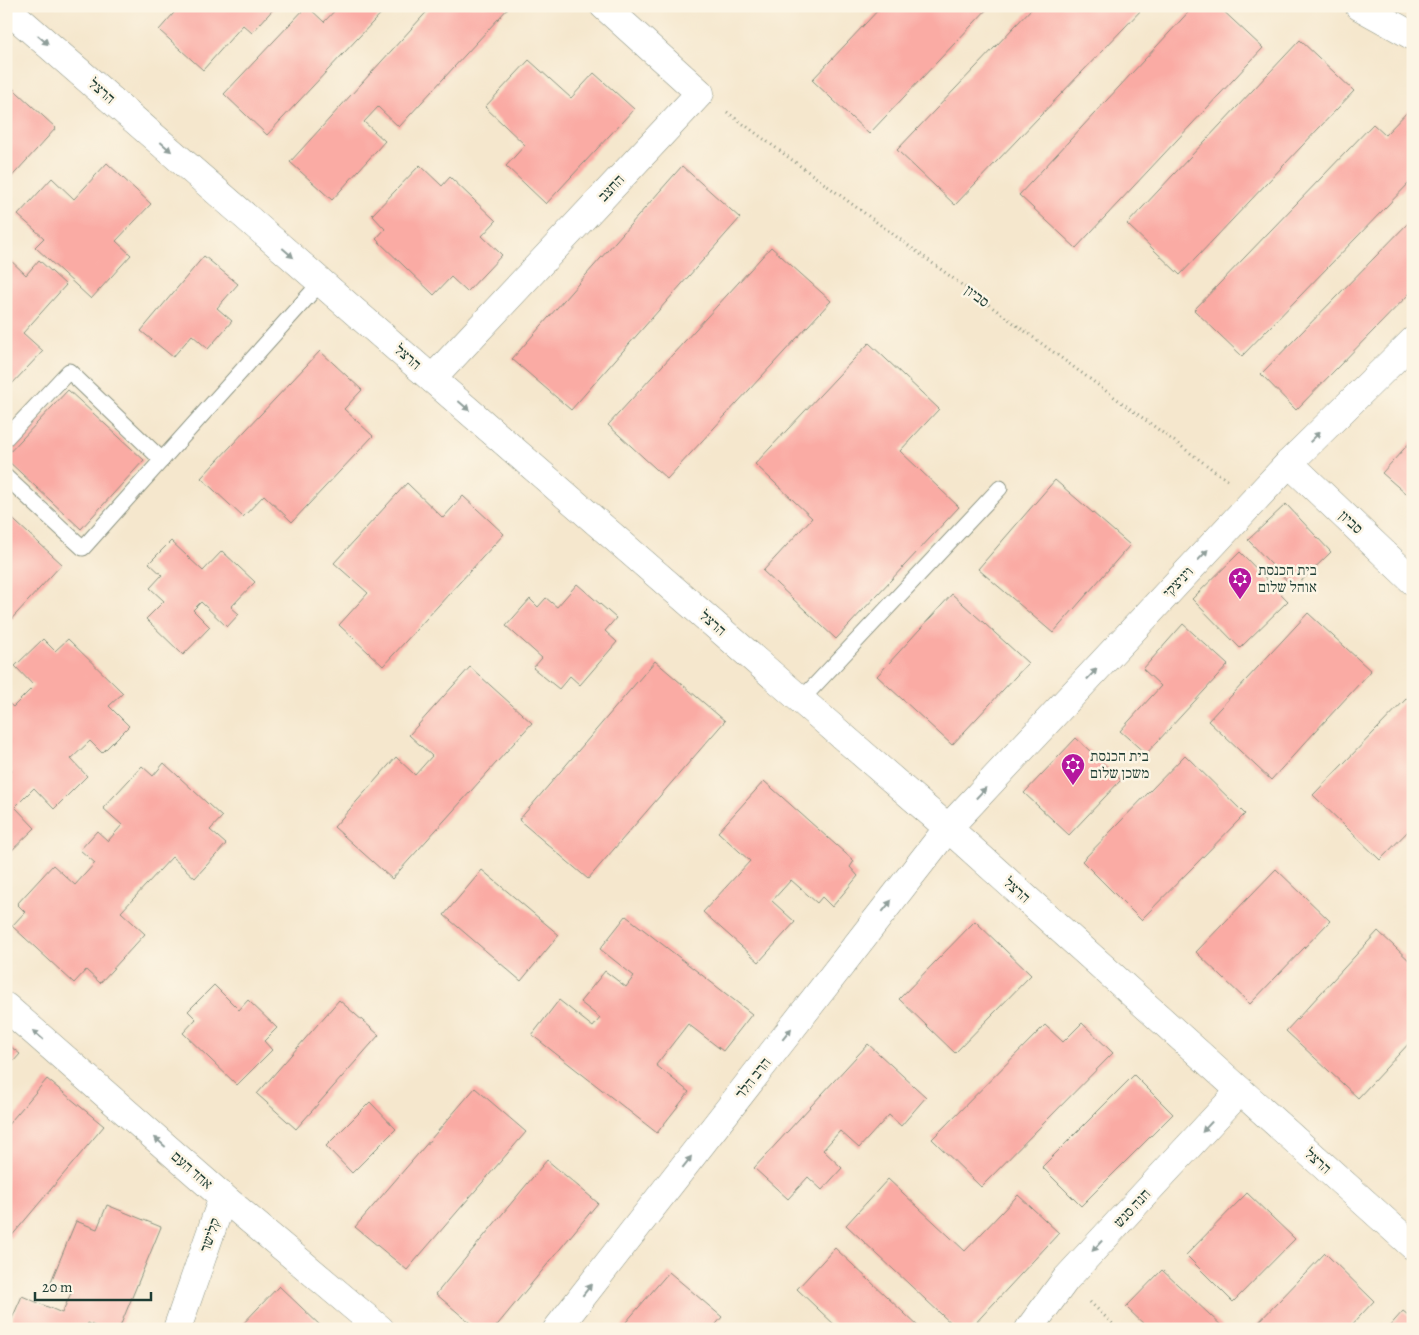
<svg xmlns="http://www.w3.org/2000/svg" width="1419" height="1335" font-family="Alegreya,'Frank Ruhl Libre',serif">
  <style>
    .building { fill: #faaba4 }
    .lines { fill: none; stroke-linecap: round; stroke-linejoin: round }
    .service-casing { stroke: #8a9280; stroke-width: 17 }
    .minor-casing { stroke: #8a9280; stroke-width: 29 }
    .tertiary-casing { stroke: #8a9280; stroke-width: 29 }
    .path { stroke: #8a9280; stroke-width: 3; stroke-dasharray: 1 4; stroke-linecap: butt }
    .service { stroke: #fff; stroke-width: 15 }
    .minor { stroke: #fff; stroke-width: 28 }
    .tertiary { stroke: #fff; stroke-width: 28 }
    .oneway { fill: #8f9e9a }
    .labels { text-anchor: middle; dominant-baseline: central; stroke-width: 5; stroke-linejoin: round; paint-order: stroke }
    .street-label { font-size: 15px; fill: #1f3d34; stroke: #fcf5e5 }
    .poi-label { font-size: 15px; fill: #1f3d34; stroke: #fcf5e5; text-anchor: start }
  </style>
  <rect width="100%" height="100%" fill="#fcf5e5"/>
  <filter id="ink" filterUnits="userSpaceOnUse"><feTurbulence type="fractalNoise" baseFrequency=".02" numOctaves="2"/><feDisplacementMap in="SourceGraphic" scale="10" xChannelSelector="R" yChannelSelector="G"/><feConvolveMatrix kernelMatrix="1 2 1 2 8 2 1 2 1" color-interpolation-filters="sRGB"/></filter>
  <filter id="wash" filterUnits="userSpaceOnUse"><feTurbulence type="fractalNoise" baseFrequency=".0096" numOctaves="4" result="noise"/><feDisplacementMap in="SourceGraphic" scale="20" xChannelSelector="R" yChannelSelector="G"/><feGaussianBlur stdDeviation="1.12" result="paint"/><feColorMatrix in="noise" values="0 0 0 0 0 0 0 0 0 0 0 0 0 0 0 0 0 1.4 0 .05"/><feComposite in="paint" operator="in"/></filter>
  <g filter="url(#wash)">
    <rect width="100%" height="100%" fill="#f5e7cd"/>
    <g id="blocks">
      <g class="building">
        <path d="M180,6H276L252,33L243,25L203,70L159,30Z"/>
        <path d="M307,6L324,22L339,6H388L267,135L224,94Z"/>
        <path d="M432,6H510L399,127L378,107L364,122L385,141L332,200L290,162Z"/>
        <path d="M882,6H990L869,134L812,80Z"/>
        <path d="M1034,6H1145L955,205L897,150Z"/>
        <path d="M1194,6H1218L1263,48L1076,248L1019,195Z"/>
        <path d="M1300,40L1354,91L1180,275L1127,224Z"/>
        <path d="M529,60L571,98L594,73L634,109L546,204L506,166L525,145L485,107Z"/>
        <path d="M6,82L56,128L6,183Z"/>
        <path d="M1413,106V179L1242,356L1194,310L1373,124L1385,135Z"/>
        <path d="M107,163L151,204L116,241L131,255L91,299L35,247L44,238L18,215L52,178L74,199Z"/>
        <path d="M420,165L442,186L450,177L496,221L482,236L502,255L467,292L451,277L434,295L376,239L385,229L372,215Z"/>
        <path d="M682,166L740,218L571,410L512,359Z"/>
        <path d="M1413,218V290L1296,410L1261,374Z"/>
        <path d="M771,247L831,301L667,479L608,425Z"/>
        <path d="M6,256L26,275L39,260L66,285L23,333L43,351L10,386L6,382Z"/>
        <path d="M204,256L238,284L217,308L232,321L208,349L192,335L173,357L141,331Z"/>
        <path d="M869,343L939,409L900,451L959,507L836,639L763,571L812,518L755,464Z"/>
        <path d="M320,351L362,390L344,409L373,436L292,522L264,495L243,517L201,478Z"/>
        <path d="M68,390L144,460L81,529L6,459V456Z"/>
        <path d="M1413,439V500L1382,473Z"/>
        <path d="M1055,480L1130,545L1053,633L978,569Z"/>
        <path d="M407,483L443,518L463,496L504,534L383,666L339,625L368,593L334,563Z"/>
        <path d="M1286,504L1331,552L1294,588L1248,540Z"/>
        <path d="M6,513L62,564L6,625Z"/>
        <path d="M171,541L203,571L222,551L255,582L231,607L239,614L227,627L201,602L193,610L210,627L183,655L146,619L164,601L150,588L162,575L149,563Z"/>
        <path d="M1240,552L1288,601L1240,648L1192,599Z"/>
        <path d="M577,584L616,618L605,631L617,642L580,685L570,676L559,689L533,668L542,658L506,626L530,599L538,607L546,598L557,607Z"/>
        <path d="M952,594L1028,663L952,745L877,676Z"/>
        <path d="M1308,613L1371,671L1271,780L1208,721Z"/>
        <path d="M1183,624L1228,665L1146,754L1120,731L1161,686L1143,669Z"/>
        <path d="M43,639L55,651L68,639L123,693L109,706L129,726L102,753L90,741L71,759L87,776L54,809L34,788L15,807L35,828L6,856V776L12,771L6,764V701L13,707L34,686L15,666Z"/>
        <path d="M655,661L725,721L588,879L519,820Z"/>
        <path d="M470,667L532,723L392,879L334,827L396,757L415,775L432,756L409,735Z"/>
        <path d="M1408,697L1413,701V826L1380,860L1313,795Z"/>
        <path d="M1076,738L1121,780L1069,835L1024,793Z"/>
        <path d="M1185,755L1245,814L1141,920L1082,861Z"/>
        <path d="M164,763L222,817L210,830L226,844L195,878L172,857L121,912L145,934L100,983L86,970L74,983L12,926L25,912L17,904L53,865L75,885L95,863L80,850L97,831L108,841L122,825L103,808L142,766L153,776Z"/>
        <path d="M764,781L854,861L850,867L858,876L832,907L822,897L817,903L791,880L772,901L795,922L759,962L703,912L750,861L718,832Z"/>
        <path d="M1276,869L1330,921L1250,1004L1196,952Z"/>
        <path d="M482,870L559,935L521,981L444,915Z"/>
        <path d="M626,916L752,1014L723,1051L688,1024L656,1065L689,1092L657,1133L532,1035L559,1000L593,1027L600,1018L580,1002L605,971L626,987L634,976L600,949Z"/>
        <path d="M975,921L1031,975L955,1053L899,999Z"/>
        <path d="M1378,931L1413,964V1039L1358,1098L1286,1031Z"/>
        <path d="M214,985L239,1010L248,1000L277,1028L264,1041L272,1050L237,1085L183,1033L196,1019L188,1011Z"/>
        <path d="M339,1000L379,1035L296,1129L257,1094Z"/>
        <path d="M1082,1023L1113,1053L981,1187L932,1139L1045,1025L1063,1042Z"/>
        <path d="M6,1043L20,1054L6,1070Z"/>
        <path d="M868,1044L926,1097L901,1126L889,1115L859,1148L840,1131L823,1150L842,1168L822,1190L808,1177L788,1199L754,1168Z"/>
        <path d="M1134,1075L1173,1114L1081,1206L1042,1167Z"/>
        <path d="M47,1079L104,1126L10,1238L6,1234V1127Z"/>
        <path d="M475,1088L526,1132L407,1270L355,1227Z"/>
        <path d="M370,1102L396,1129L352,1173L326,1146Z"/>
        <path d="M547,1160L598,1203L494,1329H477L436,1294Z"/>
        <path d="M888,1179L965,1251L1018,1195L1059,1233L970,1329H957L846,1225Z"/>
        <path d="M1247,1193L1295,1239L1233,1302L1186,1255Z"/>
        <path d="M107,1205L161,1227L119,1329H101L88,1323L86,1329H6V1322L10,1323L22,1296L62,1313L71,1293L50,1284L76,1221L97,1229Z"/>
        <path d="M835,1248L921,1329H839L797,1289Z"/>
        <path d="M1325,1253L1374,1301L1348,1329H1259L1256,1325Z"/>
        <path d="M1162,1270L1225,1329H1149L1126,1307Z"/>
        <path d="M669,1272L722,1317L712,1329H620Z"/>
        <path d="M279,1286L324,1329H238Z"/>
        <path d="M1403,1311L1413,1319V1329H1387Z"/>
      </g>
    </g>
  </g>
  <g filter="url(#ink)">
    <use href="#blocks" fill-opacity="0" stroke="#8a9280" stroke-width="1"/>
    <g class="lines">
      <g class="service-casing">
        <g id="service">
          <path d="M6,438L69,371L162,460"/>
          <path d="M6,477L83,548L321,282"/>
          <path d="M801,700L1000,488"/>
        </g>
      </g>
      <g class="minor-casing">
        <g id="minor">
          <path d="M6,8L948,828L1413,1246"/>
          <path d="M432,379L700,93L604,6"/>
          <path d="M1289,463L1413,581"/>
          <path d="M6,1007L223,1197L380,1329"/>
          <path d="M177,1329L223,1197"/>
          <path d="M557,1329L948,828L1289,463L1413,341"/>
          <path d="M1029,1329L1066,1279L1240,1091"/>
        </g>
      </g>
      <g class="tertiary-casing">
        <path id="tertiary" d="M1359,6L1413,36"/>
      </g>
      <g class="path">
        <path d="M727,112L1227,480"/>
        <path d="M1090,1302L1118,1329"/>
      </g>
      <use href="#service" class="service"/>
      <use href="#minor" class="minor"/>
      <use href="#tertiary" class="tertiary"/>
    </g>
    <defs><path id="oneway-solid" d="M-6-.8H1V-3.2L6.5 0L1 3.2V.8H-6Z" transform="scale(1.25)"/></defs>
    <g class="oneway">
      <use href="#oneway-solid" transform="translate(43 40) rotate(41)"/>
      <use href="#oneway-solid" transform="translate(166 147) rotate(41)"/>
      <use href="#oneway-solid" transform="translate(288 253) rotate(41)"/>
      <use href="#oneway-solid" transform="translate(464 406) rotate(41)"/>
      <use href="#oneway-solid" transform="translate(1315 437) rotate(-45)"/>
      <use href="#oneway-solid" transform="translate(1203 555) rotate(-47)"/>
      <use href="#oneway-solid" transform="translate(1092 674) rotate(-47)"/>
      <use href="#oneway-solid" transform="translate(981 793) rotate(-47)"/>
      <use href="#oneway-solid" transform="translate(887 906) rotate(-52)"/>
      <use href="#oneway-solid" transform="translate(787 1034) rotate(-52)"/>
      <use href="#oneway-solid" transform="translate(38 1035) rotate(-139)"/>
      <use href="#oneway-solid" transform="translate(1207 1127) rotate(133)"/>
      <use href="#oneway-solid" transform="translate(160 1142) rotate(-139)"/>
      <use href="#oneway-solid" transform="translate(687 1162) rotate(-52)"/>
      <use href="#oneway-solid" transform="translate(1097 1246) rotate(133)"/>
      <use href="#oneway-solid" transform="translate(587 1290) rotate(-52)"/>
    </g>
  </g>
  <defs>
    <g id="synagogue-pin" transform="scale(1.25)"><path d="M0 17L-7.5 6A9.5 9.5 0 1 1 7.5 6Z" fill="#b5179e" stroke="#fcf5e5"/><path d="M0-6.5L5.6 3.2H-5.6ZM0 6.5L5.6-3.2H-5.6Z" fill="#fff"/></g>
  </defs>
  <g fill-rule="evenodd">
    <use href="#synagogue-pin" x="1240" y="579"/>
    <use href="#synagogue-pin" x="1073" y="765"/>
  </g>
  <g class="labels">
    <g class="street-label">
      <text transform="translate(102 91) rotate(41)">הרצל</text>
      <text transform="translate(611 188) rotate(-47)">החצב</text>
      <text transform="translate(977 296) rotate(36)">סביון</text>
      <text transform="translate(408 357) rotate(41)">הרצל</text>
      <text transform="translate(1351 522) rotate(43)">סביון</text>
      <text transform="translate(1178 582) rotate(-47)">ויניצקי</text>
      <text transform="translate(713 623) rotate(41)">הרצל</text>
      <text transform="translate(1017 890) rotate(42)">הרצל</text>
      <text transform="translate(753 1078) rotate(-52)">הרב הלר</text>
      <text transform="translate(1318 1161) rotate(42)">הרצל</text>
      <text transform="translate(192 1170) rotate(41)">אחד העם</text>
      <text transform="translate(1132 1208) rotate(-47)">חנה סנש</text>
      <text transform="translate(210 1235) rotate(-71)">קלישר</text>
    </g>
    <g class="poi-label">
      <text x="1258" y="570">בית הכנסת<tspan x="1258" dy="17">אוהל שלום</tspan></text>
      <text x="1090" y="756">בית הכנסת<tspan x="1090" dy="17">משכן שלום</tspan></text>
    </g>
  </g>
  <rect width="1419" height="1335" fill="none" stroke="#fcf5e5" stroke-width="25"/>
  <path d="M35 1292v8h116v-8" fill="none" stroke="#1f3d34" stroke-width="2.5"/>
  <text x="42" y="1292" font-size="15" fill="#1f3d34" stroke="#fcf5e5" stroke-width="4" paint-order="stroke">20 m</text>
</svg>
